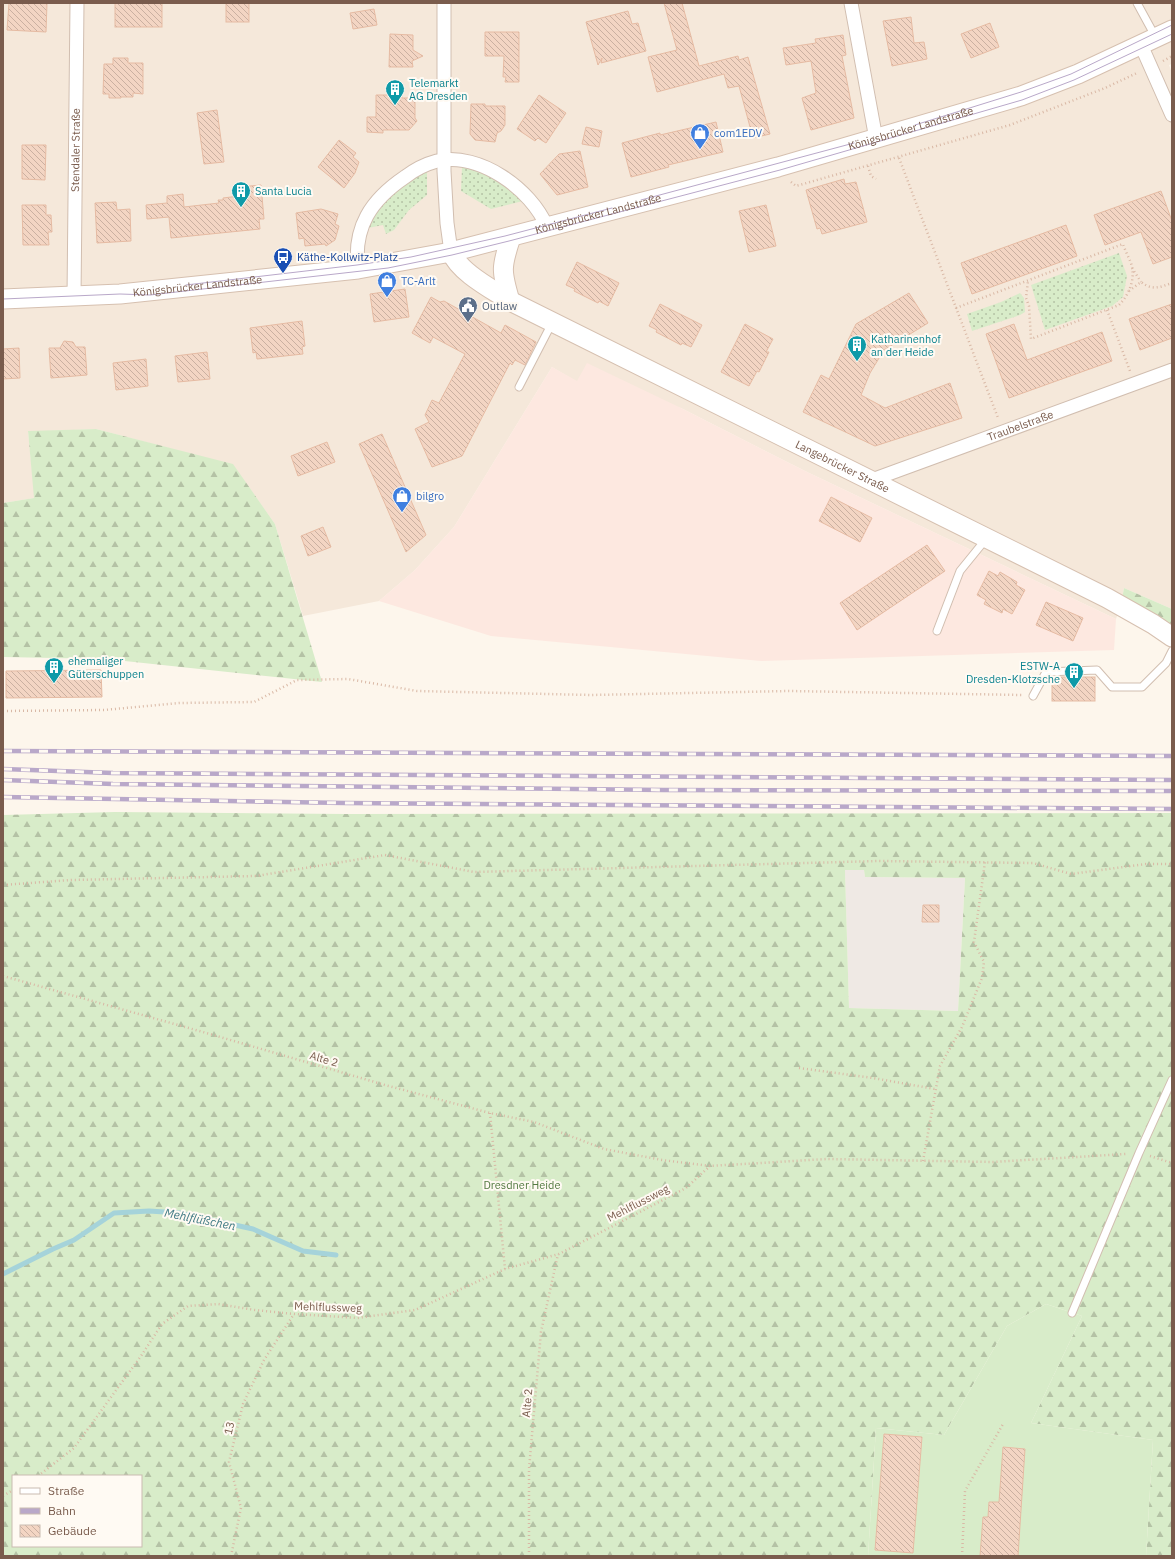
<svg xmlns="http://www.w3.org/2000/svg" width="1175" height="1559" font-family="'IBM Plex Sans',sans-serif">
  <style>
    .residential { fill: #f5e8da }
    .commercial { fill: #fde8e0 }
    .industrial { fill: #efe9e4 }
    .grass { fill: url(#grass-dots) }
    .forest { fill: url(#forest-firs); fill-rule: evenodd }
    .pitch { fill: #d8ecc9 }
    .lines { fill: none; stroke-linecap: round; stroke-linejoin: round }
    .stream { stroke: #a5d3da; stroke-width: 5 }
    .building { fill: url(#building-back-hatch); stroke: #e6bba3 }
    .service-casing { stroke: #d1beb0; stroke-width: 9 }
    .minor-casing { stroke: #d1beb0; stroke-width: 15 }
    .secondary-casing { stroke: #d6c0b0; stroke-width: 21 }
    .path { stroke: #d9b8a5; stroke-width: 2.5; stroke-dasharray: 1 3; stroke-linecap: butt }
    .service { stroke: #fff; stroke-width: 7 }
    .minor { stroke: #fff; stroke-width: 13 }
    .secondary { stroke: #fff; stroke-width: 19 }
    .tram { stroke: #b9a8c9; stroke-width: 1 }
    .rail-casing { stroke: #b9a8c9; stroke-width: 4.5 }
    .rail { stroke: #fffaf3; stroke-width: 3; stroke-dasharray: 9; stroke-linecap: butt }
    .labels { text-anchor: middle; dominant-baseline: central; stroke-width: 4; stroke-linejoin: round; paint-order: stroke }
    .culture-label { font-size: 11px; fill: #0d838f; stroke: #fffaf3; text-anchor: start }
    .street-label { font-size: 11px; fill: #7a5c4d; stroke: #fffaf3 }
    .shop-label { font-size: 11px; fill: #366cbe; stroke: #fffaf3; text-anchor: start }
    .transit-label { font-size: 11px; fill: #164399; stroke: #fffaf3; text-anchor: start }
    .service-label { font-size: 11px; fill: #4e5e75; stroke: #fffaf3; text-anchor: start }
    .park-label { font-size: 11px; fill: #537a41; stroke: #fffaf3 }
    .water-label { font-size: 12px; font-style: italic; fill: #437c86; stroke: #fffaf3 }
  </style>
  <defs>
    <pattern id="grass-dots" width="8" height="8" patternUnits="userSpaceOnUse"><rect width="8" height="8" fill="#d8ecc9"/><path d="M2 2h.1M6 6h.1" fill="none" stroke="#b4c2a5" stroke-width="1.8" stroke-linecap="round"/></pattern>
    <pattern id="forest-firs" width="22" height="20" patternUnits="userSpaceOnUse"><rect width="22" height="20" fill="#d8ecc9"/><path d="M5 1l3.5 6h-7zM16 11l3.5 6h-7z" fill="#b4c2a5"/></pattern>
    <pattern id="building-back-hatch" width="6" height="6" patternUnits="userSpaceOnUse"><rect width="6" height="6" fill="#f3d5c3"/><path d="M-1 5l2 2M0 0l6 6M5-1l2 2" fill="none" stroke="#cab0a1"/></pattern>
  </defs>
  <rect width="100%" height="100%" fill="#fdf6ec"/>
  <path class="residential" d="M3,3H1172V64L1169,65L1172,73V609L1124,588L1121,604L1116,619L805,471L681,408L577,382L552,367L454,527L415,570L379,601L303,616L275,524L233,465L96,429L28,432L35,498L3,503Z"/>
  <path class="commercial" d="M587,363L681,408L805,471L1116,619L1114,650L761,661L491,636L379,601L415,570L454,527L552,367L577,381Z"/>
  <path class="industrial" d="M845,870H864L865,877L965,878L958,1011L849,1008Z"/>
  <g class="grass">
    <path d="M462,167L481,170L502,181L523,201L491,209L461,191Z"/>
    <path d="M427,170V195L409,210L394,230L386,234L383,225L368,228L375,209L390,192Z"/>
    <path d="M1119,253L1127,276L1123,297L1112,306L1045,330L1031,285Z"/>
    <path d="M1020,293L1024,298L1025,312L1020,315L972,331L967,314L1001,302Z"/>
  </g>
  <g class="forest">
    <path d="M96,429L233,464L275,524L322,682L106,659L3,657V503L34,498L28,431Z"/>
    <path d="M1124,588L1172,609V635L1121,604Z"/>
    <path d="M115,812L347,814L1172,813V1556H1146L1153,1440L1031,1423L1082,1316L1046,1304L1007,1326L944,1435L876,1428L868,1556H3V815ZM845,870H864L865,877L965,878L958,1011L849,1008ZM13,1476H141V1546H13Z"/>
  </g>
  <path class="pitch" d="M1046,1304L1082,1316L1031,1423L1153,1440L1146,1556H868L876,1428L944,1435L1007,1326Z"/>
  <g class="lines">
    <path class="stream" d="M3,1274L53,1249L74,1240L114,1213L149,1211L180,1213L253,1229L303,1251L336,1255"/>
  </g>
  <g class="building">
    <path d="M9,3H47L46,32L7,30Z"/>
    <rect x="115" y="3" width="47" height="24"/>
    <rect x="226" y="3" width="23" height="19"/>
    <path d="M664,3H682L699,66L738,56L739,60L748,57L770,134L753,138L739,86L728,88L724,74L657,92L648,57L677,50Z"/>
    <path d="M374,9L377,25L353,29L350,13Z"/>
    <path d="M628,11L632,24L638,23L646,51L601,63L602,58L598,65L586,22Z"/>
    <path d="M911,17L914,43L924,42L927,59L892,66L883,21Z"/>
    <path d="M990,23L999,47L971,58L961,34Z"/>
    <path d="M485,32H519V82H505L506,77H503L504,56H485Z"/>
    <path d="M390,34L413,35V50L423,56L412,61L413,67H389Z"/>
    <path d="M843,35L846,55L842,56L854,118L811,130L802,98L816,93L811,61L786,65L783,48L816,43L815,39Z"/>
    <path d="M113,58H128V63H143V94L133,93V97H121V98H109V94H103L104,64H113Z"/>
    <path d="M388,93H401L402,98H415V118L417,121L409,130H383V133L367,132V117H376V95H387Z"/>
    <path d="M539,95L566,113L546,143L538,138L535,141L517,129Z"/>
    <path d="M471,104H485V106H505V125L501,131L497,133L495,142L475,140L470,134Z"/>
    <path d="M217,110L224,162L204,164L197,113Z"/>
    <path d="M716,122L723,152L668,165L669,167L631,177L622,143L660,133V135Z"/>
    <path d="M586,127L602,131L599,147L582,144Z"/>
    <path d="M339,140L356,153L353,157L359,162L355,173L344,188L318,167Z"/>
    <path d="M22,145H46L45,180L22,179Z"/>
    <path d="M580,151L588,187L557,195L540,174L559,154Z"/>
    <path d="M844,179L845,184L856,182L867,222L822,234L820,228L817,229L806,190Z"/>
    <path d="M261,185L264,219H259L260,229L171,238L169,217L147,219L146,205L167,203V196L183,194L184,207L219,203L218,200H223V198L239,196V187Z"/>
    <path d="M1161,191L1172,221V257L1153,264L1141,232L1105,245L1094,215Z"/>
    <path d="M116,202L117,210L130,209L131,241L97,243L95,203Z"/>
    <path d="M22,205H46V215H51L52,232H48L49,245H23Z"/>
    <path d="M766,205L776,246L749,252L739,211Z"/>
    <path d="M321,209L338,214L335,224L339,226L335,240L326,246L325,244L305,246L304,238L299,239L296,213Z"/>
    <path d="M1066,225L1077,256L972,294L961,263Z"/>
    <path d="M577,262L619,283L608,306L599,301L598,303L574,291L575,289L566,285Z"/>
    <path d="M405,289L409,317L374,322L370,294Z"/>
    <path d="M909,293L928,323L884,350L870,373L861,395L885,408L950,383L962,418L875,446L803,412L821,375L829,379L856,324Z"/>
    <path d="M431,297L440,302L444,301L501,333L505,325L536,342L525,365L515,360L512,365L510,363L462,456L432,467L415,429L429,422L425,415L432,400L439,403L465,354L433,337L430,343L412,333Z"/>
    <path d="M660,304L702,325L691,347L682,343L681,345L656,332L657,330L649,326Z"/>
    <path d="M1172,304V338L1140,350L1129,319Z"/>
    <path d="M302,321L305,346L302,347L303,354L257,359L256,352L253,353L250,328Z"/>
    <path d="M745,324L773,339L766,352H769L759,372L757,371L749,386L721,372Z"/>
    <path d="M1014,324L1027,360L1102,332L1112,361L1009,398L986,334Z"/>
    <path d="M64,341L73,342L76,347H85L87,375L51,378L49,348H60Z"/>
    <path d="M19,348L20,378L3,379V349Z"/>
    <path d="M207,352L210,379L178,382L175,356Z"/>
    <path d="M146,359L148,386L116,390L113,363Z"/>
    <path d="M382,434L426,535L406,552L359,444Z"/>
    <path d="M327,442L335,462L298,476L291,456Z"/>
    <path d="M831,497L872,518L860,542L819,521Z"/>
    <path d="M323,527L331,547L308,556L301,536Z"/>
    <path d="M927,545L945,571L857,630L840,603Z"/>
    <path d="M989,571L998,576L1000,572L1017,582L1016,585L1025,590L1012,614L1003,609L1002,613L984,604L986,600L977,595Z"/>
    <path d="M1046,602L1083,618L1073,641L1036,625Z"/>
    <path d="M101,670L102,697L6,698V671Z"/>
    <rect x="1052" y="677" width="43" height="24"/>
    <path d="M923,905H939V922H922Z"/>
    <path d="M884,1434L922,1437L913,1553L875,1550Z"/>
    <path d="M1003,1447L1025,1449L1018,1556H980L983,1517H988L989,1502H999Z"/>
  </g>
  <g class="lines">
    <g class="service-casing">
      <g id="service">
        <path d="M1137,3L1155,36"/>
        <path d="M519,387L552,323"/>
        <path d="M937,631L960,571L986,539"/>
        <path d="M1033,696L1046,672L1097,670L1112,687H1142L1166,663L1172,651"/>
        <path d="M1072,1313L1139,1153L1172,1080"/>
      </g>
    </g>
    <g class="minor-casing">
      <g id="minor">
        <path d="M444,3V171L447,223L451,252"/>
        <path d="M851,3L876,139"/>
        <path d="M1141,45L1172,115"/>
        <path d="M358,269C353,227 371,200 405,177C414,170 426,164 437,161C480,152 531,189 547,227"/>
        <path id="s1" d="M74,297L77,3"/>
        <path id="s2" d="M869,481L1172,370"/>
      </g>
    </g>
    <g class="secondary-casing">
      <g id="secondary">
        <path id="s3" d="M451,252C460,273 492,289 510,301L1107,598L1153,624L1172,637"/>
        <path id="s4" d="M3,299L120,294L358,269L451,252L778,167L1021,96L1078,74L1172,30"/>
        <path d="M510,301C501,271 501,267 511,237"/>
      </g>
    </g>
    <g class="path">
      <path d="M1163,61L1172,56"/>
      <path d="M899,158L998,418"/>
      <path d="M868,166L871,176L876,179"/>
      <path d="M791,182L796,186L1010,125L1105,88L1137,73"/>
      <path d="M1132,268L1141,282"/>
      <path d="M1129,291L1141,282C1153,291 1160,287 1172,283"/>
      <path d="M956,308L1123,244C1125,251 1131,261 1132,267C1135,281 1128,296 1119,305L1031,339L1029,306L1026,298L1028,281"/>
      <path d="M1107,310L1130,371"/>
      <path d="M3,711L104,710L179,703L254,702L297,680L348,679L417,691L591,695L789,691L1023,695"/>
      <path d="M3,885L71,880L256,876L385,855L474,872L879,861L1033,863L1071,874L1146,864H1172"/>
      <path d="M3,976L203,1032L385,1085L490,1113L534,1122L604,1149L662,1160L710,1166L827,1159L993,1162L1126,1154"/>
      <path d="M799,1068L873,1078L935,1089"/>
      <path d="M490,1113L505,1269"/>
      <path d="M1150,1156L1172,1163"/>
      <path d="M923,1161L940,1066L962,1027L982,978L984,962L974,942L985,862"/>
      <path d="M38,1476L74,1448L141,1356L162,1324L188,1306L218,1304L255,1310L294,1314L357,1318L415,1310L505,1269L559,1254L686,1188L710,1166"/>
      <path d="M3,1496L13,1490"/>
      <path d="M231,1556L241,1508L229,1462L243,1404L264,1360L294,1314"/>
      <path d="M529,1556V1469L541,1332L558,1254"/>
      <path d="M962,1556L965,1491L1003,1424"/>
    </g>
    <use href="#service" class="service"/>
    <use href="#minor" class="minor"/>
    <use href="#secondary" class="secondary"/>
    <g class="tram">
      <path d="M915,125L1021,92L1071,74L1172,25"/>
      <path d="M641,200L854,143"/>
      <path d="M186,285L357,265L411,257L505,236L612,208"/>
      <path d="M3,299L120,294L150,295L388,268L452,255L509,241L780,170L1022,100L1074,80L1172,34"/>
    </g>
    <g class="rail-casing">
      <g id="rail">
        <path d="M3,751L1172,756"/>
        <path d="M3,769L113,773L1172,780"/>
        <path d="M3,780L113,784L663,790L1172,791"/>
        <path d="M3,797L345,803L1172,809"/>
      </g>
    </g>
    <use href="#rail" class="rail"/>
  </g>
  <defs>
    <g id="building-pin" transform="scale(1)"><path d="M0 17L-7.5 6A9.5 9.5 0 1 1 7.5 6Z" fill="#0f9aa8" stroke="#fffaf3"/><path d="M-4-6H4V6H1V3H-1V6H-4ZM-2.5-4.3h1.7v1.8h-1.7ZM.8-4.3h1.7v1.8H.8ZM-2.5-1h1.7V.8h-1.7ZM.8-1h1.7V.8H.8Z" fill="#fff"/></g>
    <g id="shop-pin" transform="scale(1)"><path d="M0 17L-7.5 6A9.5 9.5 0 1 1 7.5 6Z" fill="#3f7fe0" stroke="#fffaf3"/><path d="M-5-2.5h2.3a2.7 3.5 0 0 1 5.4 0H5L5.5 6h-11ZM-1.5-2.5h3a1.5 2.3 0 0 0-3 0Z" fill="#fff"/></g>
    <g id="bus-pin" transform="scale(1)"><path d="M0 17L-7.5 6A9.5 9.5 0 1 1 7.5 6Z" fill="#1a4fb4" stroke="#fffaf3"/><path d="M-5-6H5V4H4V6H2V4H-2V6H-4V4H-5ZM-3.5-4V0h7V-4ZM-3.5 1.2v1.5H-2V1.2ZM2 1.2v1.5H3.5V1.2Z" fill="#fff"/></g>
    <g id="civic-pin" transform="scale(1)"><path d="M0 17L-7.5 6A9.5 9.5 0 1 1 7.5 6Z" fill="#5c6f8a" stroke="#fffaf3"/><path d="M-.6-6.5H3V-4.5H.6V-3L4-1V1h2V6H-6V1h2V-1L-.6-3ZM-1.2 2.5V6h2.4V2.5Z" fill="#fff"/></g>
  </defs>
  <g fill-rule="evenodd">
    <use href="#building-pin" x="395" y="89"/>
    <use href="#shop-pin" x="700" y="133"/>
    <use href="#building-pin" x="241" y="191"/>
    <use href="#bus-pin" x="283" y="257"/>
    <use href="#shop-pin" x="387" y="281"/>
    <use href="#civic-pin" x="468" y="306"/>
    <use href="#building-pin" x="857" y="345"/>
    <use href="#shop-pin" x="402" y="496"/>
    <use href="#building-pin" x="54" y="667"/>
    <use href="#building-pin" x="1074" y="672"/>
  </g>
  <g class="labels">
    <g class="culture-label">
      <text x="409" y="83">Telemarkt<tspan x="409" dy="13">AG Dresden</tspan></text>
      <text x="255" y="191">Santa Lucia</text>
      <text x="871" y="339">Katharinenhof<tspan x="871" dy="13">an der Heide</tspan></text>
      <text x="68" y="661">ehemaliger<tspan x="68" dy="13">Güterschuppen</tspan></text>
      <text x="1060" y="666" text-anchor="end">ESTW-A<tspan x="1060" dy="13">Dresden-Klotzsche</tspan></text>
    </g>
    <g class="street-label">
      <text stroke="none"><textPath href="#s4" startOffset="927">Königsbrücker Landstraße</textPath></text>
      <text stroke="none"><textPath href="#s1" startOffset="147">Stendaler Straße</textPath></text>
      <text stroke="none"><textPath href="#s4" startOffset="603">Königsbrücker Landstraße</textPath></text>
      <text stroke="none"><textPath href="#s4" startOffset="195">Königsbrücker Landstraße</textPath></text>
      <text stroke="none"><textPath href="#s2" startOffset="161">Traubelstraße</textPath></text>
      <text stroke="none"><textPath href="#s3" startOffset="449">Langebrücker Straße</textPath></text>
      <text transform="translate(324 1059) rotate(16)">Alte 2</text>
      <text transform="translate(638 1203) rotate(-27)">Mehlflussweg</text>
      <text transform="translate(328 1307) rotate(2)">Mehlflussweg</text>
      <text transform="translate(527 1403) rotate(-85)">Alte 2</text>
      <text transform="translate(229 1428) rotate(-77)">13</text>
    </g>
    <g class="shop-label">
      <text x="714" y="133">com1EDV</text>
      <text x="401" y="281">TC-Arlt</text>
      <text x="416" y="496">bilgro</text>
    </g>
    <g class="transit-label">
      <text x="297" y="257">Käthe-Kollwitz-Platz</text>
    </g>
    <g class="service-label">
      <text x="482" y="306">Outlaw</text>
    </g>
    <g class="park-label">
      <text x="522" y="1185">Dresdner Heide</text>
    </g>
    <g class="water-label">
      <text transform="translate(200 1219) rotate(11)">Mehlflüßchen</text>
    </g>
  </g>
  <rect width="1175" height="1559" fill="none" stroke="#7a5c4d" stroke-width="8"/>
  <rect x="12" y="1475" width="130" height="72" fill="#fffaf3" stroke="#cabbb1"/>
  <rect x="20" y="1488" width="20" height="6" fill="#ffffff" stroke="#cabbb1"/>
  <text x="48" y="1495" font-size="12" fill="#7a5c4d">Straße</text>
  <rect x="20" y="1508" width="20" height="6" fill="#b9a8c9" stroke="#cabbb1"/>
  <text x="48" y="1515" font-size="12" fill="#7a5c4d">Bahn</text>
  <rect x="20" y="1525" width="20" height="12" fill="url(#building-back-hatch)" stroke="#cabbb1"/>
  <text x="48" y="1535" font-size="12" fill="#7a5c4d">Gebäude</text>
</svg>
